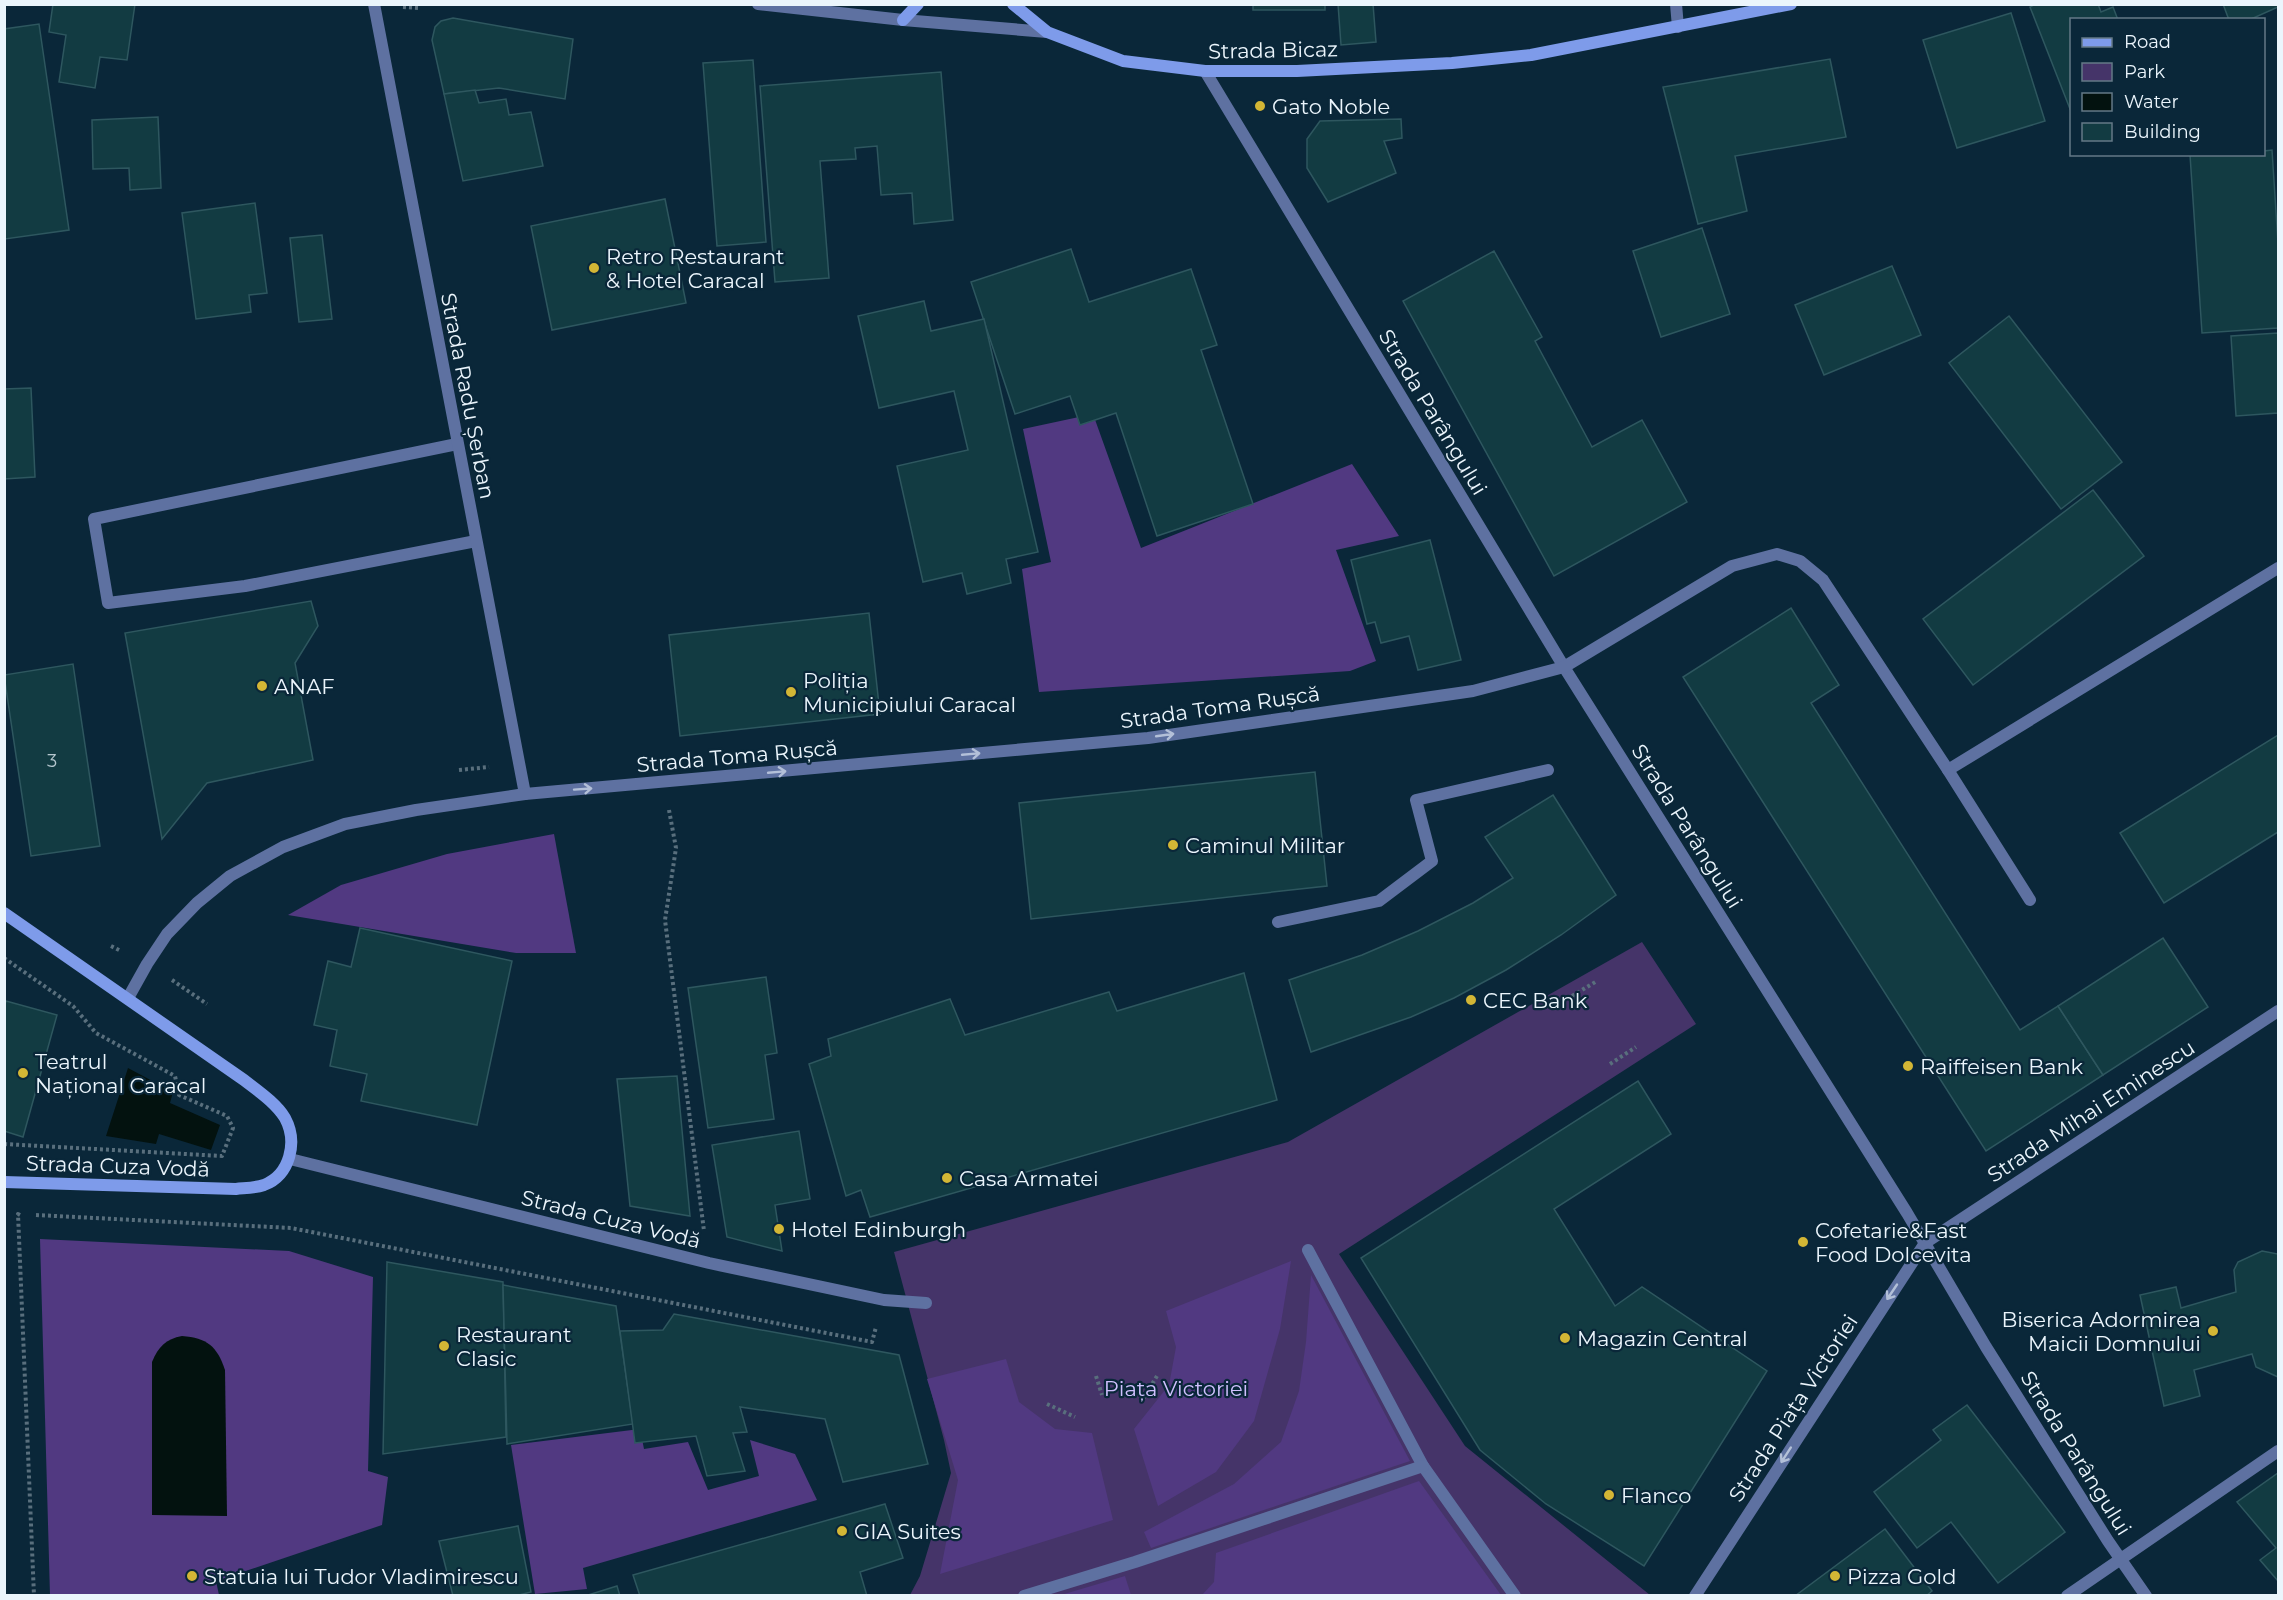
<svg xmlns="http://www.w3.org/2000/svg" width="2283" height="1600" font-family="Montserrat,sans-serif">
  <style>
    .green { fill: #453469 }
    .forest { fill: #513981 }
    .water { fill: #03120f }
    .building { fill: #123b42; stroke: #2e575f; stroke-width: 1.5 }
    .lines { fill: none; stroke-linecap: round; stroke-linejoin: round }
    .path { stroke: #596f7d; stroke-width: 4; stroke-dasharray: 3 3; stroke-linecap: butt }
    .service { stroke: #5e71a1; stroke-width: 12 }
    .pedestrian { stroke: #5e71a1; stroke-width: 12 }
    .minor { stroke: #5e71a1; stroke-width: 12 }
    .secondary { stroke: #7e9bea; stroke-width: 12 }
    .oneway { stroke: #b3c0d8 }
    .poi-dot { fill: #d3b635; stroke: #0a2739; stroke-width: 2 }
    .labels { text-anchor: middle; dominant-baseline: central; stroke-width: 4.5; stroke-linejoin: round; paint-order: stroke }
    .number-label { font-size: 18px; fill: #b5c6ce }
    .street-label { font-size: 21px; fill: #ebf5fc; stroke: #0a2739 }
    .poi-label { font-size: 21px; fill: #ebf5fc; stroke: #0a2739; text-anchor: start }
    .park-label { font-size: 21px; fill: #d0c0fe; stroke: #0a2739 }
  </style>
  <rect width="100%" height="100%" fill="#0a2739"/>
  <path class="green" d="M1642,942L1696,1024L1339,1254L1465,1446L1650,1595H910L920,1576L951,1473L944,1440L894,1252L1288,1142Z"/>
  <g class="forest">
    <path d="M1093,414L1141,548L1352,464L1399,536L1336,550L1376,661L1350,671L1039,692L1022,569L1051,562L1023,429Z"/>
    <path d="M554,834L576,953H516L288,915L341,885L447,854Z"/>
    <path d="M40,1239L289,1251L373,1277L368,1471L388,1477L382,1525L216,1581L219,1595H50Z"/>
    <path d="M1291,1261L1280,1329L1254,1421L1216,1472L1158,1506L1134,1429L1169,1385L1176,1347L1166,1311Z"/>
    <path d="M1311,1275L1410,1461L1151,1548L1144,1532L1234,1484L1281,1442L1299,1391L1306,1342Z"/>
    <path d="M1006,1359L1019,1402L1055,1429L1092,1433L1113,1520L940,1574L958,1480L927,1379Z"/>
    <path d="M640,1429L644,1449L688,1442L708,1490L759,1476L750,1440L795,1454L817,1500L583,1568L587,1589L535,1594L511,1445Z"/>
    <path d="M1419,1481L1501,1595H1202L1214,1582L1216,1553Z"/>
    <path d="M1125,1576L1131,1595H1061Z"/>
  </g>
  <g class="water">
    <path d="M128,1068L173,1092L170,1103L220,1125L211,1150L159,1134L156,1144L106,1136Z"/>
    <path d="M182,1336C207,1338 217,1346 225,1370L227,1516L152,1515V1362C158,1347 166,1339 182,1336Z"/>
  </g>
  <g class="building">
    <path d="M53,4H135L127,60L100,57L95,88L59,82L66,35L49,32Z"/>
    <rect x="1253" y="4" width="72" height="6"/>
    <path d="M1338,4H1373L1376,42L1341,45Z"/>
    <path d="M2036,4H2098L2101,12L2113,7L2118,20H2072V114L2030,7Z"/>
    <path d="M2223,4H2278V7L2249,20H2229Z"/>
    <path d="M2011,13L2045,121L1957,148L1923,40Z"/>
    <path d="M453,18L573,39L565,99L499,88L444,94L432,40L435,27L441,21Z"/>
    <path d="M39,24L69,230L5,239L4,29Z"/>
    <path d="M1830,59L1846,137L1735,156L1747,211L1698,224L1663,87Z"/>
    <path d="M753,60L766,242L717,246L703,63Z"/>
    <path d="M941,72L953,220L914,224L912,193L881,195L877,146L855,148L856,159L820,161L829,278L775,282L760,86Z"/>
    <path d="M475,90L479,103L506,99L509,115L531,112L543,166L463,181L444,94Z"/>
    <path d="M158,117L161,188L130,190L129,168L93,169L92,120Z"/>
    <path d="M1401,119L1402,138L1384,141L1396,173L1328,202L1307,168V139L1320,121Z"/>
    <path d="M2272,150L2278,243V328L2202,333L2190,155L2264,154V151Z"/>
    <path d="M665,199L686,303L552,330L531,226Z"/>
    <path d="M255,203L267,293L249,295L251,312L196,319L182,213Z"/>
    <path d="M1702,228L1730,314L1661,337L1633,251Z"/>
    <path d="M322,235L332,319L299,322L290,238Z"/>
    <path d="M1071,249L1089,302L1191,269L1217,345L1201,350L1253,504L1157,536L1116,413L1080,425L1070,396L1015,414L971,282Z"/>
    <path d="M1494,251L1542,337L1535,341L1592,447L1642,420L1687,502L1554,576L1403,301Z"/>
    <path d="M1892,266L1921,335L1824,375L1795,305Z"/>
    <path d="M924,301L931,331L984,319L1038,552L1006,559L1011,583L967,594L962,573L923,582L897,466L968,450L954,391L879,408L858,316Z"/>
    <path d="M2009,316L2122,462L2061,509L1949,363Z"/>
    <path d="M2278,333V413L2236,416L2231,336Z"/>
    <path d="M31,388L35,477L4,479V389Z"/>
    <path d="M2093,490L2144,556L1973,685L1923,619Z"/>
    <path d="M1430,540L1461,660L1418,670L1409,636L1381,643L1375,622L1367,624L1351,560Z"/>
    <path d="M311,601L318,626L295,663L313,760L207,783L162,839L125,633Z"/>
    <path d="M1791,608L1839,685L1811,703L2020,1030L2058,1006L2103,1075L1986,1151L1683,677Z"/>
    <path d="M869,613L880,714L680,736L669,635Z"/>
    <path d="M73,664L100,846L31,856L4,675Z"/>
    <path d="M2278,735V832L2164,903L2120,833Z"/>
    <path d="M1315,772L1327,886L1031,919L1019,803Z"/>
    <path d="M1553,795L1616,895L1561,935L1506,970L1454,998L1411,1017L1311,1052L1289,980L1362,955L1418,931L1473,903L1513,878L1485,837Z"/>
    <path d="M360,928L512,961L477,1125L361,1101L367,1074L330,1066L337,1030L314,1025L328,961L351,967Z"/>
    <path d="M2163,938L2208,1007L2103,1075L2058,1006Z"/>
    <path d="M1244,973L1277,1100L870,1217L861,1190L846,1196L809,1064L831,1056L828,1039L950,999L965,1035L1109,992L1117,1011Z"/>
    <path d="M766,977L777,1053L765,1055L774,1119L708,1128L688,988Z"/>
    <path d="M6,1001L57,1015L23,1137L4,1131V1008Z"/>
    <path d="M677,1076L690,1216L630,1206L617,1079Z"/>
    <path d="M1638,1081L1671,1134L1554,1209L1615,1306L1642,1287L1767,1371L1644,1566L1546,1504L1480,1450L1361,1258Z"/>
    <path d="M799,1131L810,1199L775,1205L782,1251L727,1237L712,1145Z"/>
    <path d="M2262,1251L2278,1254V1377L2256,1367L2252,1354L2194,1370L2200,1396L2164,1406L2140,1295L2176,1287L2181,1308L2236,1292L2234,1270L2238,1262Z"/>
    <path d="M387,1262L503,1282L506,1437L383,1454Z"/>
    <path d="M503,1285L616,1306L633,1424L507,1444Z"/>
    <path d="M674,1314L899,1355L928,1464L843,1482L825,1419L740,1407L747,1432L733,1433L745,1471L707,1476L696,1436L635,1443L620,1331L663,1330Z"/>
    <path d="M1967,1405L2065,1532L1998,1583L1951,1522L1917,1548L1874,1492L1941,1440L1933,1430Z"/>
    <path d="M2278,1473V1581L2260,1560L2276,1548L2237,1502Z"/>
    <path d="M885,1504L903,1558L860,1572L867,1596H640L633,1575Z"/>
    <path d="M518,1526L531,1592L515,1596H453L439,1541Z"/>
    <path d="M1885,1529L1932,1591L1926,1596H1795Z"/>
    <path d="M617,1586L620,1596H585Z"/>
  </g>
  <g class="lines">
    <g class="path">
      <path d="M403,7L419,8"/>
      <path d="M459,770L489,767"/>
      <path d="M669,810L676,848L665,920L704,1231"/>
      <path d="M111,946L121,951"/>
      <path d="M4,958L73,1006L96,1033L175,1076L179,1095L227,1116L233,1128L222,1156L4,1144"/>
      <path d="M172,980L207,1004"/>
      <path d="M1572,996L1597,981"/>
      <path d="M1610,1064L1636,1047"/>
      <path d="M20,1215L18,1214L34,1596"/>
      <path d="M36,1215L291,1228L872,1342L876,1327"/>
      <path d="M1096,1376L1102,1395"/>
      <path d="M1143,1399L1157,1376"/>
      <path d="M1047,1404L1075,1417"/>
    </g>
    <g class="service">
      <path d="M1676,4L1678,27"/>
      <path d="M457,444L94,519L108,603L245,586L476,541"/>
    </g>
    <g class="pedestrian">
      <path d="M1308,1250L1423,1466L1515,1596"/>
      <path d="M1024,1596L1135,1562L1423,1466"/>
    </g>
    <g class="minor">
      <path d="M374,4L525,794"/>
      <path d="M758,4L903,20L1047,32"/>
      <path d="M1205,71L1564,667L1907,1213L1986,1347L2108,1541L2146,1596"/>
      <path d="M1948,770L2278,568"/>
      <path d="M1278,922L1379,901L1432,861L1416,800L1548,770"/>
      <path d="M128,998L147,964L167,934L197,903L230,876L283,847L345,824L416,810L525,794L1148,738L1473,691L1564,667L1732,566L1777,554L1800,561L1823,580L1948,770L2030,900"/>
      <path d="M290,1159L709,1263L884,1300L926,1303"/>
      <path d="M1695,1596L1925,1243L2278,1011"/>
      <path d="M2067,1596L2278,1451"/>
    </g>
    <g class="secondary">
      <path d="M1013,4L1047,32L1123,61L1205,71H1297L1452,63L1531,55L1791,4"/>
      <path d="M903,20L918,4"/>
      <path d="M4,913L244,1080C258,1091 276,1103 285,1118C298,1142 290,1175 264,1185C255,1188 245,1188 236,1189L4,1182"/>
    </g>
  </g>
  <defs><path id="oneway-shaft" d="M-6 0H5M1.5-3L5.5 0L1.5 3" fill="none" stroke-width="1.6" stroke-linecap="round" stroke-linejoin="round" transform="scale(1.5)"/></defs>
  <g class="oneway">
    <use href="#oneway-shaft" transform="translate(1165 735) rotate(-8)"/>
    <use href="#oneway-shaft" transform="translate(971 754) rotate(-5)"/>
    <use href="#oneway-shaft" transform="translate(777 772) rotate(-5)"/>
    <use href="#oneway-shaft" transform="translate(583 789) rotate(-4)"/>
    <use href="#oneway-shaft" transform="translate(1892 1292) rotate(124)"/>
    <use href="#oneway-shaft" transform="translate(1786 1455) rotate(123)"/>
  </g>
  <g class="poi-dot">
    <circle cx="1260" cy="106" r="6"/>
    <circle cx="594" cy="268" r="6"/>
    <circle cx="262" cy="686" r="6"/>
    <circle cx="791" cy="692" r="6"/>
    <circle cx="1173" cy="845" r="6"/>
    <circle cx="1471" cy="1000" r="6"/>
    <circle cx="1908" cy="1066" r="6"/>
    <circle cx="23" cy="1073" r="6"/>
    <circle cx="947" cy="1178" r="6"/>
    <circle cx="779" cy="1229" r="6"/>
    <circle cx="1803" cy="1242" r="6"/>
    <circle cx="2213" cy="1331" r="6"/>
    <circle cx="1565" cy="1338" r="6"/>
    <circle cx="444" cy="1346" r="6"/>
    <circle cx="1609" cy="1495" r="6"/>
    <circle cx="842" cy="1531" r="6"/>
    <circle cx="192" cy="1576" r="6"/>
    <circle cx="1835" cy="1576" r="6"/>
  </g>
  <g class="labels">
    <g class="number-label">
      <text x="52" y="761">3</text>
    </g>
    <g class="street-label">
      <text transform="translate(1273 50) rotate(-1)">Strada Bicaz</text>
      <text transform="translate(468 396) rotate(79)">Strada Radu Șerban</text>
      <text transform="translate(1433 412) rotate(59)">Strada Parângului</text>
      <text transform="translate(1220 707) rotate(-8)">Strada Toma Rușcă</text>
      <text transform="translate(737 756) rotate(-5)">Strada Toma Rușcă</text>
      <text transform="translate(1687 826) rotate(58)">Strada Parângului</text>
      <text transform="translate(2091 1111) rotate(-33)">Strada Mihai Eminescu</text>
      <text transform="translate(118 1166) rotate(2)">Strada Cuza Vodă</text>
      <text transform="translate(611 1219) rotate(14)">Strada Cuza Vodă</text>
      <text transform="translate(1793 1408) rotate(-57)">Strada Piața Victoriei</text>
      <text transform="translate(2076 1453) rotate(58)">Strada Parângului</text>
    </g>
    <g class="poi-label">
      <text x="1272" y="106">Gato Noble</text>
      <text x="606" y="256">Retro Restaurant<tspan x="606" dy="24">&amp; Hotel Caracal</tspan></text>
      <text x="803" y="680">Poliția<tspan x="803" dy="24">Municipiului Caracal</tspan></text>
      <text x="274" y="686">ANAF</text>
      <text x="1185" y="845">Caminul Militar</text>
      <text x="1483" y="1000">CEC Bank</text>
      <text x="35" y="1061">Teatrul<tspan x="35" dy="24">Național Caracal</tspan></text>
      <text x="1920" y="1066">Raiffeisen Bank</text>
      <text x="959" y="1178">Casa Armatei</text>
      <text x="791" y="1229">Hotel Edinburgh</text>
      <text x="1815" y="1230">Cofetarie&amp;Fast<tspan x="1815" dy="24">Food Dolcevita</tspan></text>
      <text x="2201" y="1319" text-anchor="end">Biserica Adormirea<tspan x="2201" dy="24">Maicii Domnului</tspan></text>
      <text x="456" y="1334">Restaurant<tspan x="456" dy="24">Clasic</tspan></text>
      <text x="1577" y="1338">Magazin Central</text>
      <text x="1621" y="1495">Flanco</text>
      <text x="854" y="1531">GIA Suites</text>
      <text x="204" y="1576">Statuia lui Tudor Vladimirescu</text>
      <text x="1847" y="1576">Pizza Gold</text>
    </g>
    <g class="park-label">
      <text x="1176" y="1388">Piața Victoriei</text>
    </g>
  </g>
  <rect width="2283" height="1600" fill="none" stroke="#ebf5fc" stroke-width="12"/>
  <rect x="2070" y="18" width="195" height="138" fill="#0a2739" stroke="#647987" stroke-width="1.5"/>
  <rect x="2082" y="38" width="30" height="9" fill="#7e9bea" stroke="#647987" stroke-width="1.5"/>
  <text x="2124" y="48" font-size="18" fill="#ebf5fc">Road</text>
  <rect x="2082" y="63" width="30" height="18" fill="#453469" stroke="#647987" stroke-width="1.5"/>
  <text x="2124" y="78" font-size="18" fill="#ebf5fc">Park</text>
  <rect x="2082" y="93" width="30" height="18" fill="#03120f" stroke="#647987" stroke-width="1.5"/>
  <text x="2124" y="108" font-size="18" fill="#ebf5fc">Water</text>
  <rect x="2082" y="123" width="30" height="18" fill="#123b42" stroke="#647987" stroke-width="1.5"/>
  <text x="2124" y="138" font-size="18" fill="#ebf5fc">Building</text>
</svg>
